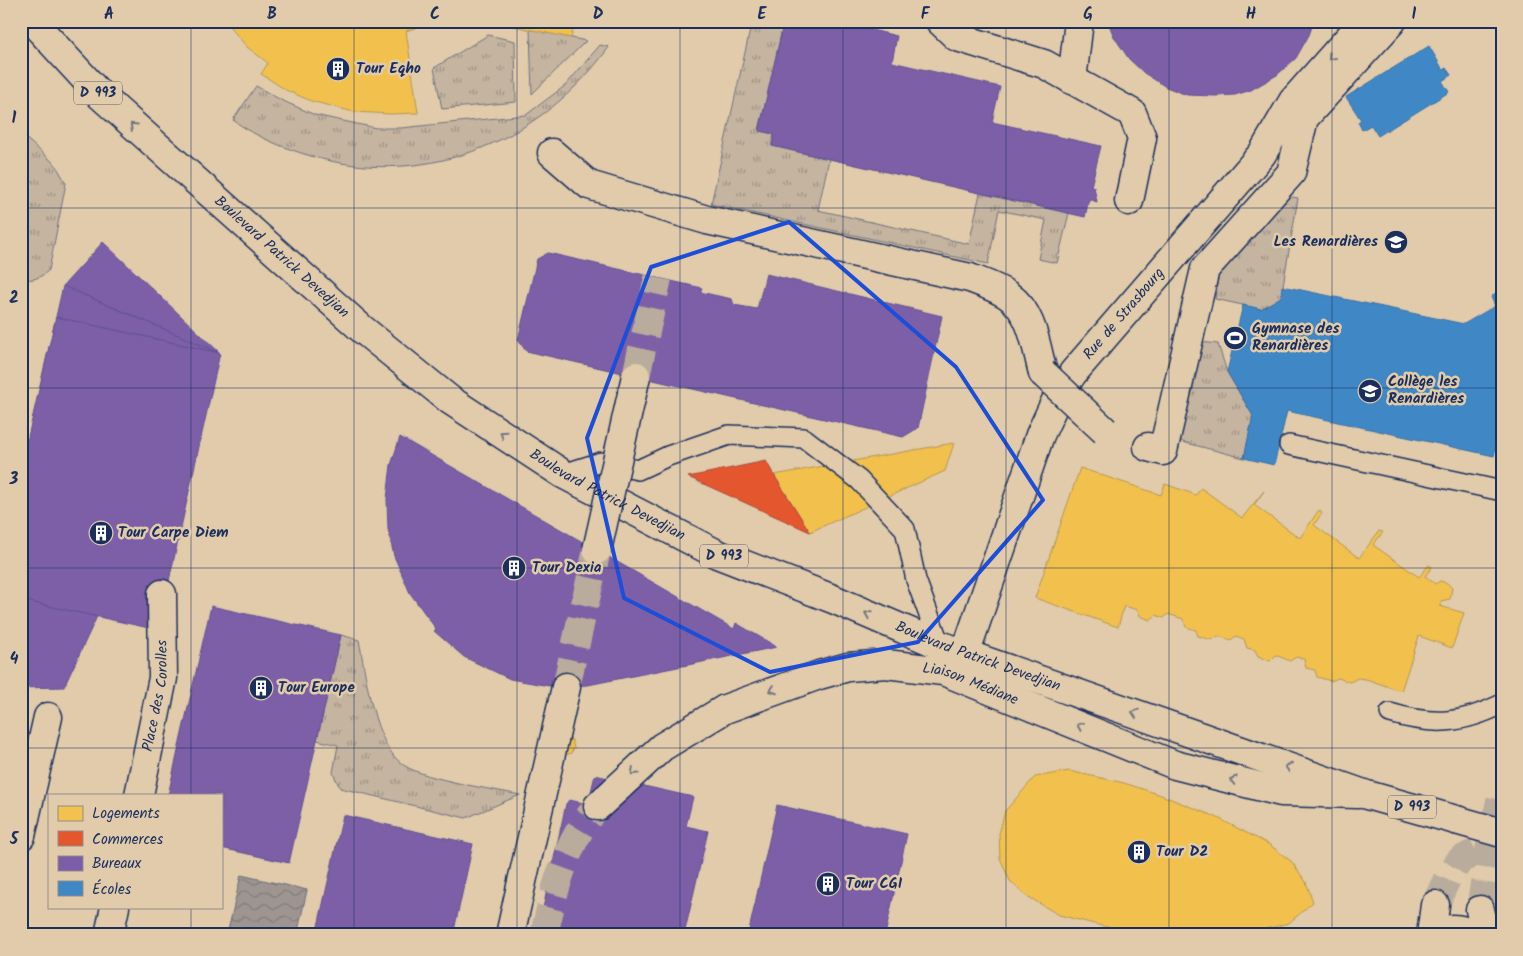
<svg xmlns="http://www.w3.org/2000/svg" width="1523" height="956" font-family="Kalam,sans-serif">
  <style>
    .grass { fill: url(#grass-tufts); stroke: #70727f }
    .water { fill: url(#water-waves); stroke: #6a6c7d }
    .homes { fill: #f2c14e; stroke: #b29553 }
    .shops { fill: #e4572e; stroke: #a84b3c }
    .offices { fill: #7b5ea7; stroke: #5e5091 }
    .schools { fill: #3f88c5; stroke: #346da6 }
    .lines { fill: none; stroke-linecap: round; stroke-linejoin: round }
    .pedestrian-tunnel { stroke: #b9ac9c; stroke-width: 28; stroke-dasharray: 28 14; stroke-linecap: butt }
    .minor-tunnel { stroke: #b9ac9c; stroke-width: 28; stroke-dasharray: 28 14; stroke-linecap: butt }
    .service-casing { stroke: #1b2f5e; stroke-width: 22 }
    .pedestrian-casing { stroke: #1b2f5e; stroke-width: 31 }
    .minor-casing { stroke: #1b2f5e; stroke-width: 31 }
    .primary-casing { stroke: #1b2f5e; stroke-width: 31 }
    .service { stroke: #e1cbab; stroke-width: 19 }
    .pedestrian { stroke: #e1cbab; stroke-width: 28 }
    .minor { stroke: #e1cbab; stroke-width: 28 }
    .primary { stroke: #e1cbab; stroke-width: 28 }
    .pedestrian-bridge-casing { stroke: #1b2f5e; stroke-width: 31; stroke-linecap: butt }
    .primary-bridge-casing { stroke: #1b2f5e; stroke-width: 31; stroke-linecap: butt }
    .pedestrian-bridge { stroke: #e1cbab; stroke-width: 28 }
    .primary-bridge { stroke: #e1cbab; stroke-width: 28 }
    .oneway { stroke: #747581 }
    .marked { fill: none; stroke: #1d4ed8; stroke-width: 4; stroke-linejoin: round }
    .grid { fill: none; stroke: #1b2f5e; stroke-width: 1; stroke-opacity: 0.55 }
    .labels { text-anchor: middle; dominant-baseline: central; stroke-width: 5; stroke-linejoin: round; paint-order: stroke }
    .shield { fill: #e1cbab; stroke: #565e75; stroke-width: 1 }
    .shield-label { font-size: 14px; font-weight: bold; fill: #1b2f5e }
    .poi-label { font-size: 15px; font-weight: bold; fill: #1b2f5e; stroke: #e1cbab; text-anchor: start }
    .street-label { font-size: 15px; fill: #1b2f5e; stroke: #e1cbab }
    .neatline { fill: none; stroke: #1b2f5e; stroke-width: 2 }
    .grid-label { font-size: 16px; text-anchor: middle; font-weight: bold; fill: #1b2f5e }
  </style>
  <defs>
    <pattern id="grass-tufts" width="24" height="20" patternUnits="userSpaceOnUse" patternTransform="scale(1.25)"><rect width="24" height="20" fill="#c4b4a0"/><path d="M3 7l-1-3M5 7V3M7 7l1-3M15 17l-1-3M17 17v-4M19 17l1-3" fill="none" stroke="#9e9386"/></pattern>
    <pattern id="water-waves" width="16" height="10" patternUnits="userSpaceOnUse" patternTransform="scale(1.25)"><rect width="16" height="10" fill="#9e9591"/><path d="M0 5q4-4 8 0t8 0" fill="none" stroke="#807a7a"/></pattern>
  </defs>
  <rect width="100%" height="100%" fill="#e1cbab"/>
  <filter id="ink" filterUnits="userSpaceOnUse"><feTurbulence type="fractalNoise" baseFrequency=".02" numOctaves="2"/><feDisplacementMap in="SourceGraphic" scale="10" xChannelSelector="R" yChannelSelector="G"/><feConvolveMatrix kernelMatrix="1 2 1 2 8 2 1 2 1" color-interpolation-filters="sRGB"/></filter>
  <g filter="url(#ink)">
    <g class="grass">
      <path d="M752,21H784L759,131L774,134L772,146L829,159L818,210L969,244L980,193L1069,213L1057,263L1038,259L1046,220L999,210L988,264L711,204Z"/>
      <path d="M530,29L586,41L532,94Z"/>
      <path d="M488,35L515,41L516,102L442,109L434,68Z"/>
      <path d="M600,45L609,47C539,145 418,192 301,153C277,145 253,135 233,120L256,86L281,100L315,115L376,128H401L526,115L566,85Z"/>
      <path d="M21,134L55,164L66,183L49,270C40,278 33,281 21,279Z"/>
      <path d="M1285,196L1298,198L1281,297L1261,309L1215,299L1219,270Z"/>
      <path d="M1201,342L1218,344L1227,372L1253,416L1244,458L1179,441Z"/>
      <path d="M341,635L359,640C366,675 373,746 405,766C428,780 492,789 520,795L466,818L340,788L333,773L338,745L317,740Z"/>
    </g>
    <path class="water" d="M241,875L307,890L297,935H227Z"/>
    <g class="homes">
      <path d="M225,21H436L406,31L418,113L391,114L354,112L311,101L286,90L261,74L268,63L247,47Z"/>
      <path d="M489,21H575L571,38Z"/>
      <path d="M954,443L945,471L810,532L774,475Z"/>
      <path d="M1080,468L1161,495L1165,484L1196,495L1201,488L1242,518L1264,491L1254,505L1300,538L1319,510L1322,513L1314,525L1359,558L1379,531L1383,532L1373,545L1419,577L1429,565L1432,567L1425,576L1435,584L1440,581L1447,583L1452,588L1450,599L1441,601L1440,606L1464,613L1452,648L1419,636L1401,691L1366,679L1358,678L1350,682L1338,678L1331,681L1317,677L1315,670L1306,668L1304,659L1296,657L1290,661L1276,655L1270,661L1258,656L1255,650L1247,648L1244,639L1236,636L1231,640L1218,636L1212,640L1198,636L1196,630L1186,627L1183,619L1168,614L1164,618L1156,615L1150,620L1140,616L1138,610L1124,606L1118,627L1035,598Z"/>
      <path d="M543,726H550L572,740L574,748L571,753L566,755L538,748Z"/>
      <path d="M1069,771L1124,783L1161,795L1216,817L1270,845L1292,862L1306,882L1313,902L1289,923L1250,933L1218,935L1156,933L1102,926L1059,915L1027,896L1010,881L1000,858L999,834L1005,811L1035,777Z"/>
    </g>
    <path class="shops" d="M766,461L774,475L810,532L688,477Z"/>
    <g class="offices">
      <path d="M784,21H852L851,25L897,36L892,62L1000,87L992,122L1101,146L1091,186L1094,187L1097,202L1089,199L1085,217L772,146L774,134L759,131Z"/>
      <path d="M1108,21H1314L1309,35L1296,58L1277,75L1251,90L1235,95L1215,96L1187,95L1166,87L1144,73L1129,59L1113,35Z"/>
      <path d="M103,242L220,353L63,286Z"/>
      <path d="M548,253L702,288L700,292L732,299L734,305L757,309L766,274L942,316L918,428L903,437L526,351L518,340L537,259Z"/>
      <path d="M63,286L220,353L64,687L21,688V470Z"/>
      <path d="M56,317L220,353L158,630L21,600V467Z"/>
      <path d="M400,437L734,629L736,623L777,647L588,685L555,687L510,679L464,657L434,631L436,629L410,593L394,556L388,529L387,499L391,465Z"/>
      <path d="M211,606L341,635L289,863L221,848V795H168Z"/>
      <path d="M595,775L693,797L686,826L708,831L684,935H537L566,804L569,800L588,804Z"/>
      <path d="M777,805L907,834L885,935H748Z"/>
      <path d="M343,815L473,844L453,935H316Z"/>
    </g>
    <g class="schools">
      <path d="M1429,46L1443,70L1446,68L1451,75L1442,81L1449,92L1378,136L1371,125L1362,130L1358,122L1361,120L1346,97Z"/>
      <path d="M1282,286L1464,324L1495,306L1491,297L1502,290V435L1498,438L1494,456L1287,411L1274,465L1244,458L1253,416L1227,372L1243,305L1261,309L1281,297Z"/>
    </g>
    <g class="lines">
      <g class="pedestrian-tunnel">
        <path d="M636,376L658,278"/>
        <path d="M566,687L597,550"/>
      </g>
      <g class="minor-tunnel">
        <path d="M1435,905L1447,879L1460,860L1490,845"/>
        <path d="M1480,910L1490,845L1502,793"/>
        <path d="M544,935C554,891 566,840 598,806"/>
      </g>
      <g class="service-casing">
        <g id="service">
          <path d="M1289,445L1502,491"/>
          <path d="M563,474L601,462L638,470L668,456L729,435L804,438L859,480L905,529L916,580L940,645"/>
          <path d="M1390,713C1433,726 1462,724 1502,704"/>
        </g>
      </g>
      <g class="pedestrian-casing">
        <g id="pedestrian">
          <path d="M940,21L957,37L1044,64L1132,113L1142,138L1129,201"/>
          <path d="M1072,80L1079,21"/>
          <path d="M552,153L589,185L707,220L970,278C983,283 998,288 1009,296C1033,313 1036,347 1043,373"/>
          <path d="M1148,447L1163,451L1205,269L1291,173L1304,118L1392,21"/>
          <path id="s1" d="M139,795L163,678L162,594"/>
          <path d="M21,836L48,717"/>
          <path d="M109,935L115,907"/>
          <path d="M510,935L566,687"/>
        </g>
      </g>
      <g class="minor-casing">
        <g id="minor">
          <path id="s2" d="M965,654L1040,435L1059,394L1073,373L1262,154L1293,101L1364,21"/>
          <path id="s3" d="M598,806L662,747L725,709L819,675L848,667L886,664L943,671L1175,765L1281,792L1358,794"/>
          <path d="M1480,910L1486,935"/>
          <path d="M1431,935L1435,905"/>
          <path d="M1433,935C1446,927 1460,927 1473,935"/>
        </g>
      </g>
      <g class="primary-casing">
        <g id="primary">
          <path id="s4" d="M32,21L101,96L362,329L450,400L563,474L717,554L833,599L940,645L1367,795L1456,820"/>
        </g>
      </g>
      <use href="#service" class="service"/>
      <use href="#pedestrian" class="pedestrian"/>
      <use href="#minor" class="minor"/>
      <use href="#primary" class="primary"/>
      <g class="pedestrian-bridge-casing">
        <g id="pedestrian-bridge">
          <path d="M1043,373L1105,431"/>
          <path d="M597,550L636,376"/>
        </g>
      </g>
      <g class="primary-bridge-casing">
        <path id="primary-bridge" d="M1456,820L1502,833"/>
      </g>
      <use href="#pedestrian-bridge" class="pedestrian-bridge"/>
      <use href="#primary-bridge" class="primary-bridge"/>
    </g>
    <defs><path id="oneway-chevron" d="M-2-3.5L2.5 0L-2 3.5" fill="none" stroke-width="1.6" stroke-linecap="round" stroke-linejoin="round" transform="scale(1.25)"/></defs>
    <g class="oneway">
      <use href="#oneway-chevron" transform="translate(1331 57) rotate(132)"/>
      <use href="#oneway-chevron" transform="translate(133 126) rotate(-137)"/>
      <use href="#oneway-chevron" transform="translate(503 434) rotate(-147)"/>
      <use href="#oneway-chevron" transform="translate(868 614) rotate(-157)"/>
      <use href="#oneway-chevron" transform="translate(773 690) rotate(160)"/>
      <use href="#oneway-chevron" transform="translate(1135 713) rotate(-161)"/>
      <use href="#oneway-chevron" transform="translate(1080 726) rotate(-158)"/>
      <use href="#oneway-chevron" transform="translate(1288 767) rotate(-161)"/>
      <use href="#oneway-chevron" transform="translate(634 772) rotate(137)"/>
      <use href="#oneway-chevron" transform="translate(1233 780) rotate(-166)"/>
    </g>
  </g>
  <path class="marked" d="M789,222L956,367L1043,500L918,642L770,672L624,598L587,438L651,267Z"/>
  <path class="grid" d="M191,21V795M354,21V935M517,21V935M680,21V935M843,21V935M1006,21V935M1169,21V935M1332,21V935M21,208H1502M21,388H1502M21,568H1502M21,748H1502M191,907V935"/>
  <defs>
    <g id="building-disc" transform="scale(1.25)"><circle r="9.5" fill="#1b2f5e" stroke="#e1cbab"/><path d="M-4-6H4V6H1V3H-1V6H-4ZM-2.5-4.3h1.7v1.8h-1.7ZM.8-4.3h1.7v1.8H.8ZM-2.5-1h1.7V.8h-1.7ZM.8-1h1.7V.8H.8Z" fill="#fff"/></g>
    <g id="school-disc" transform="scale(1.25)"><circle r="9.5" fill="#1b2f5e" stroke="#e1cbab"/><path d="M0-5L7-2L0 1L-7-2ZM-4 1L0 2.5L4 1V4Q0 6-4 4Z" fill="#fff"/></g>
    <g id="stadium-disc" transform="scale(1.25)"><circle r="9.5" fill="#1b2f5e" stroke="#e1cbab"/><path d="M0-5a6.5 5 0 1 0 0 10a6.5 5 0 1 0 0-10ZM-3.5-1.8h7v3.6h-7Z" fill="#fff"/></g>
  </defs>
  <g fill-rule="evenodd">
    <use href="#building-disc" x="338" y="69"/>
    <use href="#school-disc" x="1396" y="242"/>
    <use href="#stadium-disc" x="1235" y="338"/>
    <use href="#school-disc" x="1370" y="391"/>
    <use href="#building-disc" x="101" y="533"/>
    <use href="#building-disc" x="514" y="568"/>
    <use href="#building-disc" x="261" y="688"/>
    <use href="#building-disc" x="1139" y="852"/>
    <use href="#building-disc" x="828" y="884"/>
  </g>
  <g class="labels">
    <g class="shield">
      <rect x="74" y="81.5" width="48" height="23" rx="4"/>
      <rect x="700" y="544.5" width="48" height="23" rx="4"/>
      <rect x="1388" y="795.5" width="48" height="23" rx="4"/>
    </g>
    <g class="shield-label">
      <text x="98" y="93">D 993</text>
      <text x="724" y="556">D 993</text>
      <text x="1412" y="807">D 993</text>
    </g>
    <g class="poi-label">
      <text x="356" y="69">Tour Eqho</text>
      <text x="1378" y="242" text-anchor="end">Les Renardières</text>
      <text x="1252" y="329">Gymnase des<tspan x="1252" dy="17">Renardières</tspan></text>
      <text x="1388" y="382">Collège les<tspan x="1388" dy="17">Renardières</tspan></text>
      <text x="118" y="533">Tour Carpe Diem</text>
      <text x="532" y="568">Tour Dexia</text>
      <text x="278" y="688">Tour Europe</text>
      <text x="1156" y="852">Tour D2</text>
      <text x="846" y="884">Tour CGI</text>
    </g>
    <g class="street-label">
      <text stroke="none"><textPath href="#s4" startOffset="344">Boulevard Patrick Devedjian</textPath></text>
      <text stroke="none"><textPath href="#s2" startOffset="380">Rue de Strasbourg</textPath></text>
      <text stroke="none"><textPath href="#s4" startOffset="749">Boulevard Patrick Devedjian</textPath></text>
      <text stroke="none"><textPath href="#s4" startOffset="1154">Boulevard Patrick Devedjian</textPath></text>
      <text stroke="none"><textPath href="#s3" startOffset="416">Liaison Médiane</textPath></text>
      <text stroke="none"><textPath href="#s1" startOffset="101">Place des Corolles</textPath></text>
    </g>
  </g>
  <rect width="1523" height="956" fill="none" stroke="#e1cbab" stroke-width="55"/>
  <rect x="48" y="794" width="175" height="115" fill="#e1cbab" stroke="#928d8c"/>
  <rect x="58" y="806" width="25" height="15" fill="#f2c14e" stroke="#928d8c"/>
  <text x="92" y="818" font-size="15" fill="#1b2f5e">Logements</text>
  <rect x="58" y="831" width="25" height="15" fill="#e4572e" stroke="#928d8c"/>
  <text x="92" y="844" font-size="15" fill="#1b2f5e">Commerces</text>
  <rect x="58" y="856" width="25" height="15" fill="#7b5ea7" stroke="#928d8c"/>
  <text x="92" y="868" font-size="15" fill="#1b2f5e">Bureaux</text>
  <rect x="58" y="881" width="25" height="15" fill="#3f88c5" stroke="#928d8c"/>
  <text x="92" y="894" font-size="15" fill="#1b2f5e">Écoles</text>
  <rect x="28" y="28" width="1468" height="900" class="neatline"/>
  <g class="grid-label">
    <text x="109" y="19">A</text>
    <text x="272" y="19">B</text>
    <text x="435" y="19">C</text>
    <text x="598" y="19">D</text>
    <text x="762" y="19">E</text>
    <text x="925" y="19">F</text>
    <text x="1088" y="19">G</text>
    <text x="1251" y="19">H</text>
    <text x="1414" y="19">I</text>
    <text x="14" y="123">1</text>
    <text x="14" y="303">2</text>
    <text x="14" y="484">3</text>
    <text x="14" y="664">4</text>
    <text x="14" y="844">5</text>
  </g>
</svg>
